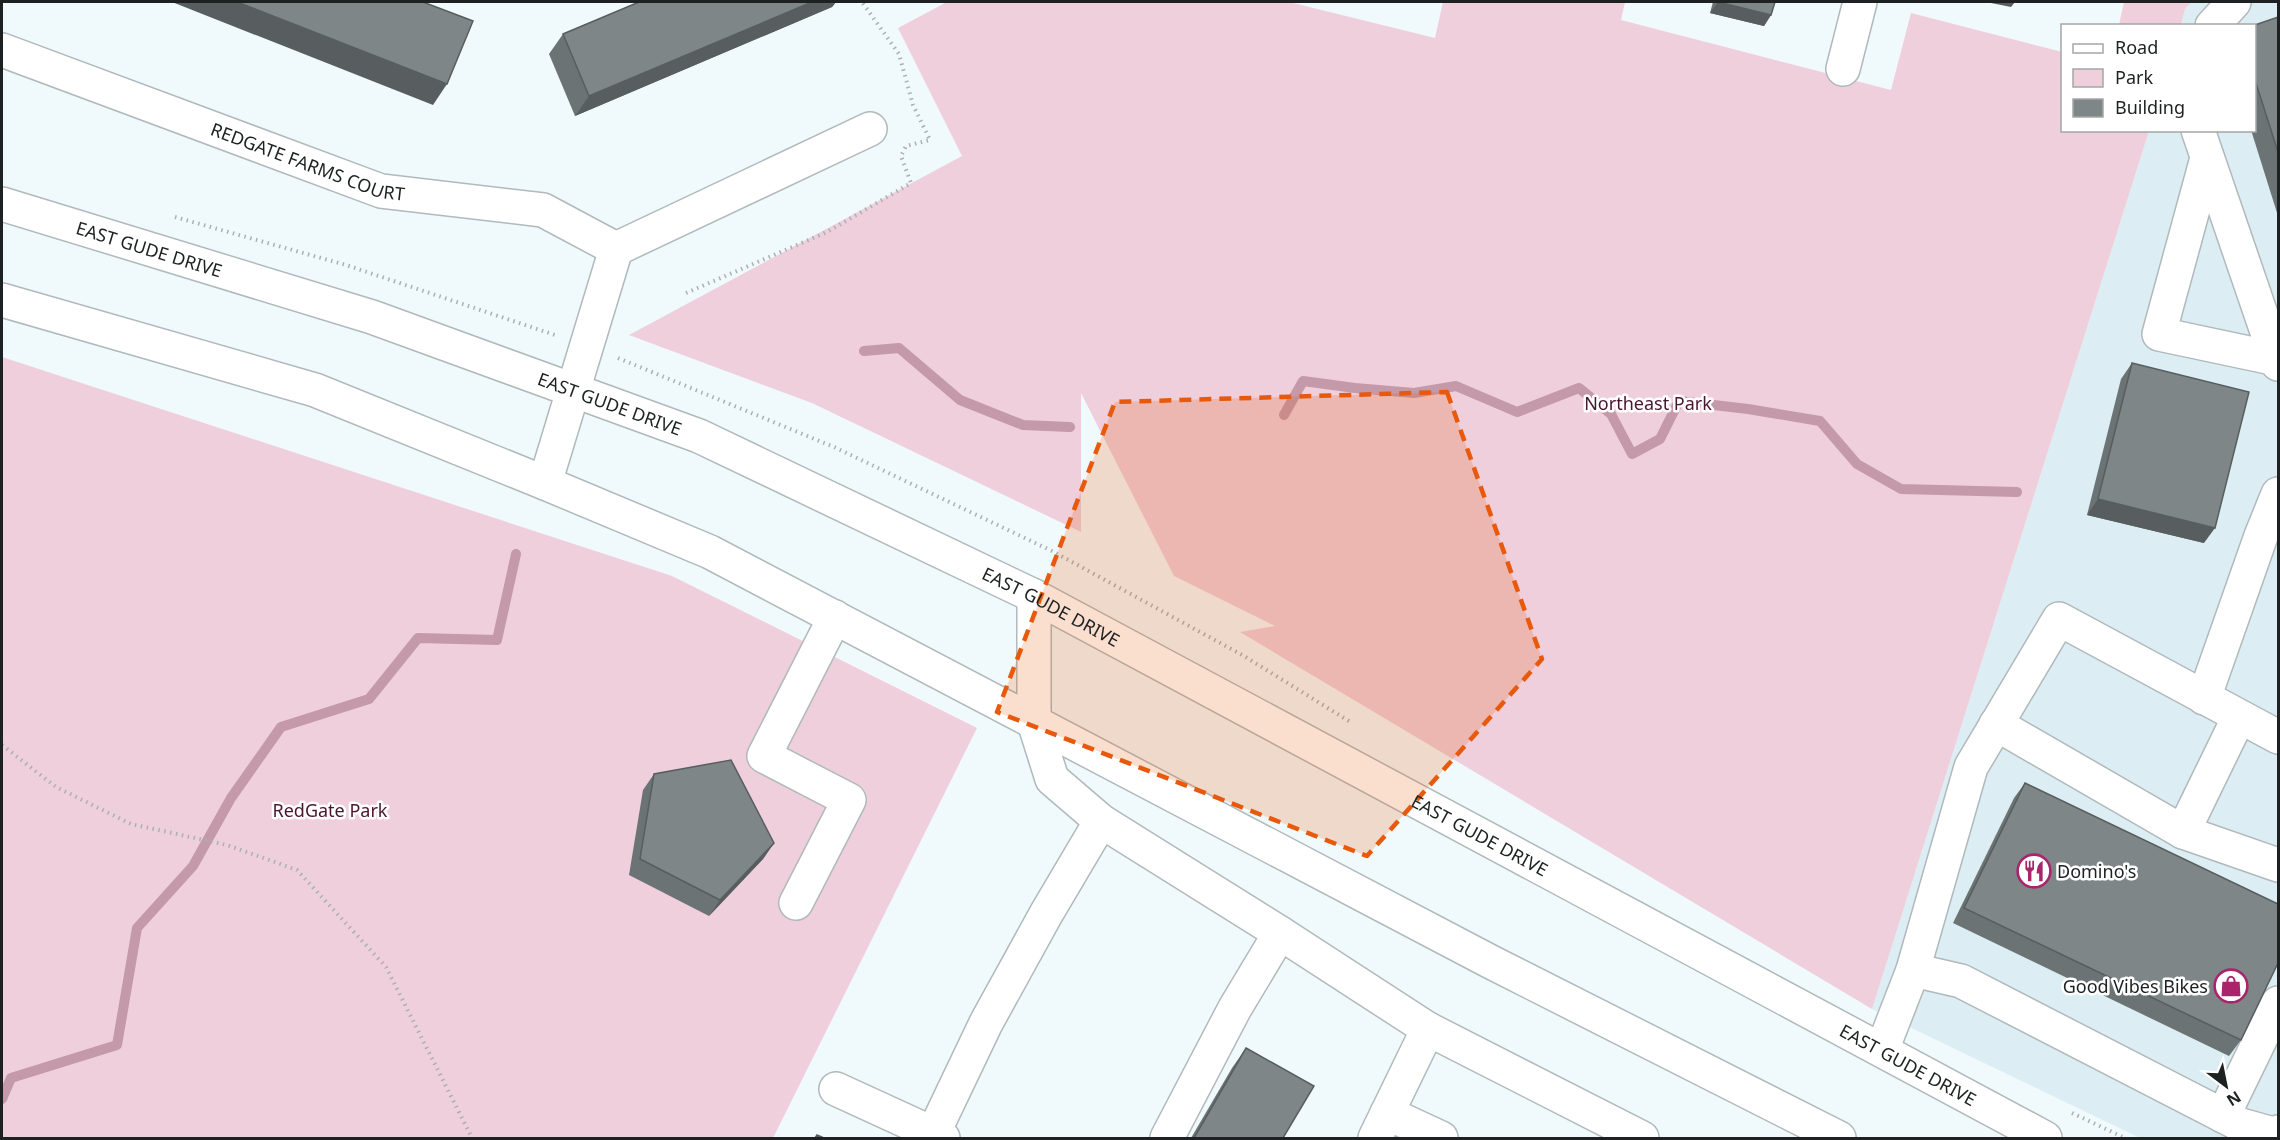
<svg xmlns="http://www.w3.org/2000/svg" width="2280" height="1140" font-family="'Noto Sans',sans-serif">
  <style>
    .built { fill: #dceef3 }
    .green { fill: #efcfdb }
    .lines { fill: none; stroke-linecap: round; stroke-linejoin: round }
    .stream { stroke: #c499aa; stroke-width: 10 }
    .minor-casing { stroke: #b0b9bb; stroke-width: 36 }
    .major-casing { stroke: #b0b9bb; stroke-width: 36 }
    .path { stroke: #a9b1b3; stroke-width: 4; stroke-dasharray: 1.5 4.5; stroke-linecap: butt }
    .minor { stroke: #fff; stroke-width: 33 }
    .major { stroke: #fff; stroke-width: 33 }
    .wall { fill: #6c7375 }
    .shaded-wall { fill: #585e5f }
    .building { fill: #7e8688; stroke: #585e5f; stroke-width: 1.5 }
    .marked { fill: #e8590c; fill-opacity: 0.2; stroke: #e8590c; stroke-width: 4.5; stroke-dasharray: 12 8; stroke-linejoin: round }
    .labels { text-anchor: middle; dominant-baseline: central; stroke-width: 5; stroke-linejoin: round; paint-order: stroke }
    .street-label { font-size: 18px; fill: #1d2121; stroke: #fff }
    .park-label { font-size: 18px; fill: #49152f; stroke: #fff }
    .poi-label { font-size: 18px; fill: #1d2121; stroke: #fff; text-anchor: start }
  </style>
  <rect width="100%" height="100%" fill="#f0f9fc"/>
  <path class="built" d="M2191,2H2278V1138H2140L1872,1009L2149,131L2254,130V26L2181,25L2185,9Z"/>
  <g class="green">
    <path d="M947,2H1289L1435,38L1443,2H1625L1621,20L1891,90L1911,13L2062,52V130L2149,131L1872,1009L1240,632L1275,626L1174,576L1081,393V532L812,403L629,335L962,156L898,28Z"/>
    <path d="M2124,2H2191L2185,9L2181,25H2119Z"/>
    <path d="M2,357L672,576L977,728L773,1138H2Z"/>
  </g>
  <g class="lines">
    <g class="stream">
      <path d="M864,351L899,348L960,400L1023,425L1070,427"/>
      <path d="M1284,415L1303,381L1355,388L1414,393L1456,386L1517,412L1579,388L1611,414L1632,454L1660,439L1679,401L1748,409L1820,421L1857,464L1901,489L2017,492"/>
      <path d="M2,1099L11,1078L117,1045L137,928L193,866L231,798L281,727L369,699L418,638L497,640L516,554"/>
    </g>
    <g class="minor-casing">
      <g id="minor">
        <path d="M2212,26L2234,2"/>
        <path id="s1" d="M2,50L381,191L543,210L616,249"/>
        <path d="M1843,69L1860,2"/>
        <path d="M2198,130L2278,364"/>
        <path d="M2207,158L2159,334L2277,359"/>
        <path d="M545,483L616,249L870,129"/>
        <path d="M1034,596V722L1052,779L1101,821L1280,933L1428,1029"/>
        <path d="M2204,698L2261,536L2278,494"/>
        <path d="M1996,724L2183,832L2278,865"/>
        <path d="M2183,832L2239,717"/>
        <path d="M796,903L849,800L764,756L835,617"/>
        <path d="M1913,970L1961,981L2241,1125L2273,1134L2278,1132"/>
        <path d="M1882,1050L1913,970L1971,767L2059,619L2278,737"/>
        <path d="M836,1089L943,1138"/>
        <path d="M1387,1113L1441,1138"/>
        <path d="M2223,1116L2278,1003"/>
        <path d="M933,1134L986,1023L1046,914L1101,821"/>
        <path d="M1167,1138L1235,1008L1280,933"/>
        <path d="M1375,1138L1428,1029L1642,1138"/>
      </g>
    </g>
    <g class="major-casing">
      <g id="major">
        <path id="s2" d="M2,204L372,317L699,436L1034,596L2045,1138"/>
        <path d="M2,300L315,390L545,483L710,552L1491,962L1839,1138"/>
      </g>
    </g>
    <g class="path">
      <path d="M175,217L346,265L555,335"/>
      <path d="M686,293L827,232L911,183L901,156L906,146L930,140L913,105L899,54L862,2"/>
      <path d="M618,358L834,447L1052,551L1244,656L1352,723"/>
      <path d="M2,745L56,787L131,824L227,845L297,870L386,967L472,1138"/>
      <path d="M2072,1113L2125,1138"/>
    </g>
    <use href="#minor" class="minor"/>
    <use href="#major" class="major"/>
  </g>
  <g class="wall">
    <path d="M639,2H836L832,7L575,116L549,54L563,34Z"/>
    <path d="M1713,2H1775L1771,15L1764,26L1710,13Z"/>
    <path d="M2278,17V216L2251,130H2254V26Z"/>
    <path d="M2132,363L2204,543L2087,515L2121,379Z"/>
    <path d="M654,774L774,843L763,859L709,916L629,875L643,790Z"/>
    <path d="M2025,783L2241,1040L2229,1056L1953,923L2014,798Z"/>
    <path d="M1246,1048L1283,1138H1191L1232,1068Z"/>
  </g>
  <g class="shaded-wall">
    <path d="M172,2H237L447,84L433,105Z"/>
    <path d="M812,2H836L832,7L575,116L589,96Z"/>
    <path d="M1718,2L1771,15L1764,26L1710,13Z"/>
    <path d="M1986,2H2015L2011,7Z"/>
    <path d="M2098,499L2215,528L2204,543L2087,515Z"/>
    <path d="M774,843L763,859L709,916L720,900Z"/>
  </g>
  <g class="building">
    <path d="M237,2H423L473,21L447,84Z"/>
    <path d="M639,2H812L589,96L563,34Z"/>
    <path d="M1718,2H1775L1771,15Z"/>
    <path d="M2278,17V152L2254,77V26H2252Z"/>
    <path d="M2132,363L2249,392L2215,528L2098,499Z"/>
    <path d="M731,760L774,843L720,900L640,859L654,774Z"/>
    <path d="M2025,783L2278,904V963L2241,1040L1964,908Z"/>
    <path d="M1246,1048L1314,1086L1283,1138H1194Z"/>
    <path d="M817,1135L824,1138H815Z"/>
  </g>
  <path class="marked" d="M1447,392L1542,659L1367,856L997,712L1115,402Z"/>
  <defs>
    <g id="restaurant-ring" transform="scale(1.725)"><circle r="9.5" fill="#fff" stroke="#aa246c" stroke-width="1.5"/><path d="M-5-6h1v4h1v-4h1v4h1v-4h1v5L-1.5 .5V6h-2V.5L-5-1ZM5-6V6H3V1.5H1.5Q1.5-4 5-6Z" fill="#aa246c"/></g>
    <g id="shop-ring" transform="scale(1.725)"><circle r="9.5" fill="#fff" stroke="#aa246c" stroke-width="1.5"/><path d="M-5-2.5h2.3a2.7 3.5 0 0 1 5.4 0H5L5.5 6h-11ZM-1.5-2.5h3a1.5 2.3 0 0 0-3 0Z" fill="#aa246c"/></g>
  </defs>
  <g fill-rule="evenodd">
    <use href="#restaurant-ring" x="2034" y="871"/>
    <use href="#shop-ring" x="2231" y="986"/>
  </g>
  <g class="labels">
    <g class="street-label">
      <text stroke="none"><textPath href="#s1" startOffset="326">REDGATE FARMS COURT</textPath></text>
      <text stroke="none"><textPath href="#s2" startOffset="154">EAST GUDE DRIVE</textPath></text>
      <text stroke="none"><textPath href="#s2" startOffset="640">EAST GUDE DRIVE</textPath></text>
      <text stroke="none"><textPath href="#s2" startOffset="1126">EAST GUDE DRIVE</textPath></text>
      <text stroke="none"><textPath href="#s2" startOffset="1612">EAST GUDE DRIVE</textPath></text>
      <text stroke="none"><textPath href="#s2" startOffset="2098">EAST GUDE DRIVE</textPath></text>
    </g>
    <g class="park-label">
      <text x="1648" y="403">Northeast Park</text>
      <text x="330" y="810">RedGate Park</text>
    </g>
    <g class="poi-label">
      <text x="2057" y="871">Domino's</text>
      <text x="2208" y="986" text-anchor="end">Good Vibes Bikes</text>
    </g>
  </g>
  <rect width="2280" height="1140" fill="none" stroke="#1d2121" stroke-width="6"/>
  <rect x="2061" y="24" width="195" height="108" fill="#ffffff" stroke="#a5a6a6" stroke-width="1.5"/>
  <rect x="2073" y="44" width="30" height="9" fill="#ffffff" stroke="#a5a6a6" stroke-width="1.5"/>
  <text x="2115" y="54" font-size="18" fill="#1d2121">Road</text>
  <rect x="2073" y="69" width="30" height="18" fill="#efcfdb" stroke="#a5a6a6" stroke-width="1.5"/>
  <text x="2115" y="84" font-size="18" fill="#1d2121">Park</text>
  <rect x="2073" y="99" width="30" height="18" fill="#7e8688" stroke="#a5a6a6" stroke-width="1.5"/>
  <text x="2115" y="114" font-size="18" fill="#1d2121">Building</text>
  <g transform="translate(2226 1086) rotate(148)" stroke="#ffffff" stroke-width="4.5" paint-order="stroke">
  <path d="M0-4.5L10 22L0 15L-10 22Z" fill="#1d2121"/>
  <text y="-9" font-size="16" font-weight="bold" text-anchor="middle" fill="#1d2121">N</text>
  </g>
</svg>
